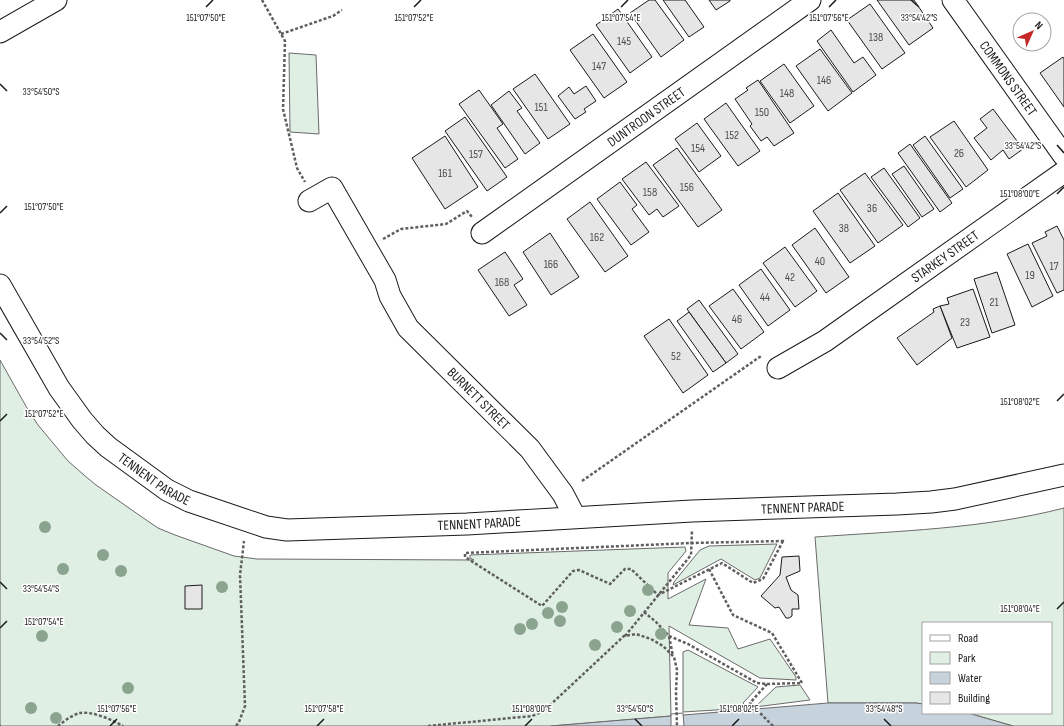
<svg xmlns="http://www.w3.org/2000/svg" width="1064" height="726" font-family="'Sofia Sans Condensed',sans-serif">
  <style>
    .green { fill: #e0efe3; stroke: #6a6a6a }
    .water { fill: #c6d2dc; stroke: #6a6a6a }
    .pier { fill: #fff; stroke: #6a6a6a }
    .building { fill: #e6e6e6; stroke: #1a1a1a }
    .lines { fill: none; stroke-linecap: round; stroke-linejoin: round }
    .minor-casing { stroke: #1a1a1a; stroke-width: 23 }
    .path { stroke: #5f5f5f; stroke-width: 2.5; stroke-dasharray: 3 2; stroke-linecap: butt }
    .minor { stroke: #fff; stroke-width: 21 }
    .tree { fill: #8aa48f }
    .ticks { fill: none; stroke: #1a1a1a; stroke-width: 1.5 }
    .labels { text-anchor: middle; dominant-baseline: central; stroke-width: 3; stroke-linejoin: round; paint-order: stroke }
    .number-label { font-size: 12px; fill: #4d4d4d }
    .street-label { font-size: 14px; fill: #1a1a1a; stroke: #fff }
    .ticks-label { font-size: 10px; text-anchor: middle; fill: #1a1a1a; stroke: #fff; stroke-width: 3; stroke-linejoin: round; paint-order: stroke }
  </style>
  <rect width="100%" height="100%" fill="#fff"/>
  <g class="green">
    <path d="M289,53L316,55L319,134L290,132Z"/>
    <path d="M0,360L27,408L38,425L68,461L84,475L96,485L139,515L158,528L175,535L234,556L257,559L474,560L470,558V555L685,547L686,551L668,573V599L706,579L689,625L728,628L738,649L770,639L796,677V680L760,678L669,626L671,716L552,726H0Z"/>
    <path d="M1064,508V726H1013L968,713H1051V623H923V704L916,703H828L815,537C898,531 983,529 1064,508Z"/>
    <path d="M777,544L760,578L755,580L721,559L673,585L674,582L700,550L709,546Z"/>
    <path d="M688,650L758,687L743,703L748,708L683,712V652Z"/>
    <path d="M800,685L810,700L755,707L776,687Z"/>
  </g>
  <path class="water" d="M828,703H916L923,704V713H968L1013,726H551Z"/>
  <path class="pier" d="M683,713L684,726H671V714Z"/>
  <g class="building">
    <path d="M649,0H655L684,40L661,57L630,13Z"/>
    <path d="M663,0H685L704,27L689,37Z"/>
    <path d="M709,0H730V1L716,10Z"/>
    <path d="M877,0H914L933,28L909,45Z"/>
    <path d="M870,4L905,53L882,69L847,20Z"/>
    <path d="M618,9L652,57L630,73L596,25Z"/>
    <path d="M831,30L854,63L863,57L876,75L853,92L817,41Z"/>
    <path d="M593,34L627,82L604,98L570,50Z"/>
    <path d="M820,49L852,93L828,111L796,66Z"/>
    <path d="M1063,57L1064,59V107L1040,73Z"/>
    <path d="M784,64L814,106L790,123L760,81Z"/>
    <path d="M535,74L570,124L548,139L513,89Z"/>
    <path d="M758,80L794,133L774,146L767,137L761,141L750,126L752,124L735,99L748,90L746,88Z"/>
    <path d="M586,86L596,101L584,109L586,112L575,119L558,96L569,87L574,94Z"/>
    <path d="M479,90L503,124L497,128L518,159L505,168L459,104Z"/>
    <path d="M509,91L522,108L517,111L540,143L525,154L491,105Z"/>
    <path d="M726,103L760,151L738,166L704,119Z"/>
    <path d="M993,109L1023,149L1009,159L1003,150L991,160L974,138L987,128L980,119Z"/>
    <path d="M465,117L507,177L487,191L445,131Z"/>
    <path d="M954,121L988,170L966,187L930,137Z"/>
    <path d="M697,123L721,156L699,172L675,139Z"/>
    <path d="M445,136L478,187L445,209L412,158Z"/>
    <path d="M925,136L963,189L950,198L913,145Z"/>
    <path d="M910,144L952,203L940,212L898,153Z"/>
    <path d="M677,148L722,210L698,227L653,165Z"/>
    <path d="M646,162L679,206L663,217L657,209L649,215L622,179Z"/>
    <path d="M904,166L934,209L922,217L892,174Z"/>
    <path d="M884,168L920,218L908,227L871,177Z"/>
    <path d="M865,173L903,225L878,243L840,190Z"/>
    <path d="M620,182L637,205L632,209L649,232L631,245L597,199Z"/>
    <path d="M838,193L875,246L850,263L813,211Z"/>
    <path d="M590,202L628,256L605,272L567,219Z"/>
    <path d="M1057,226L1064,240V290L1057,293L1032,243L1047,236L1045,232Z"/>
    <path d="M815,228L849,277L826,293L792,245Z"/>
    <path d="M550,233L579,277L551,295L523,252Z"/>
    <path d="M1028,244L1053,296L1032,307L1007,254Z"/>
    <path d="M785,247L817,291L795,307L763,263Z"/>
    <path d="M505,252L523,279L514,285L527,305L509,316L478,270Z"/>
    <path d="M761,269L790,310L768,326L739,285Z"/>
    <path d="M997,272L1015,325L992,333L974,279Z"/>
    <path d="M733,289L764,332L741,349L709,306Z"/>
    <path d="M973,289L990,337L957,348L940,306L949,304L947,298Z"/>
    <path d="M699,300L738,354L726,363L687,309Z"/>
    <path d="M940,306L952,338L917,365L897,338L934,312L933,309Z"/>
    <path d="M689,312L726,363L713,372L677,321Z"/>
    <path d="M669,319L708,375L683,393L644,336Z"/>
    <path d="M799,556L800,571L786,577L791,590L798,595L799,609H792V616L789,618H786L779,607L775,608L761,596L780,575L782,557Z"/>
    <path d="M202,585V609H185V586Z"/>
  </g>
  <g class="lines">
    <g class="minor-casing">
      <g id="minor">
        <path id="s1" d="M953,0L1064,156"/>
        <path d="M0,32L56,0"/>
        <path id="s2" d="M309,201L332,188L385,280L390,296L408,328L530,449L563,494L575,517"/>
        <path id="s3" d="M482,233L810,0"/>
        <path id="s4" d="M0,285L59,388L82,420L95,435L108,447L167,490L189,501L266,527L287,530L467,524L692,511L897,504L931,502L955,499L1064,475"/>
        <path id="s5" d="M778,368L825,341L1064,172"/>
      </g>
    </g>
    <g class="path">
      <path d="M262,0L285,41L283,109L297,168L305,182"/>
      <path d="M281,34L333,16L342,10"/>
      <path d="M383,239L401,229L446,224L467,211L472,217"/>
      <path d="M582,481L761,356"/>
      <path d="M783,541L763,579L753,583L722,563L658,595L631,569H625L610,584L579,570L573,571L542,606L465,557V553L691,543Z"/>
      <path d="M644,612L656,622L669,636L673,656"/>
      <path d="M625,636L691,555L692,530"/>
      <path d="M669,636L688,644L757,683L767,684L802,683L772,633L733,615L709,569"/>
      <path d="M767,684L750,703L773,726"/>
      <path d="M0,726H1"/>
      <path d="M58,726C64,721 72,715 80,713C93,711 112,720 123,726"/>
      <path d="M236,726L239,722L245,706L240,575L244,541"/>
      <path d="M428,726L532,716L541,712L548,707L624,636L636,634L651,639L663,646L674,657L677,670L676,692L677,726"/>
    </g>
    <use href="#minor" class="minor"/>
  </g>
  <g class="tree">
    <circle cx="45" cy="527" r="6"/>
    <circle cx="103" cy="555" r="6"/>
    <circle cx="63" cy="569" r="6"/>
    <circle cx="121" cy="571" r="6"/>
    <circle cx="222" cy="587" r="6"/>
    <circle cx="648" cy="590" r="6"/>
    <circle cx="562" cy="607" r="6"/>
    <circle cx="630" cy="611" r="6"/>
    <circle cx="548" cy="613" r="6"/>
    <circle cx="560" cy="621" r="6"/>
    <circle cx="532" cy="624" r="6"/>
    <circle cx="617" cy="627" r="6"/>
    <circle cx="520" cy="629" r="6"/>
    <circle cx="661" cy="634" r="6"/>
    <circle cx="42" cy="636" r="6"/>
    <circle cx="595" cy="645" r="6"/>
    <circle cx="128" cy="688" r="6"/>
    <circle cx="31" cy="708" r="6"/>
    <circle cx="56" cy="718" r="6"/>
  </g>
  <path class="ticks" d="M911,0L919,7M206,7L213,0M414,7L421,0M621,7L628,0M829,7L836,0M0,84L7,91M1057,145L1064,153M1057,194L1064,187M0,213L7,206M0,333L7,340M1057,401L1064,394M0,421L7,414M0,582L7,589M1057,609L1064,602M0,628L7,621M635,719L642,726M884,719L891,726M110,726L117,719M317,726L324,719M525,726L532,719M732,726L739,719"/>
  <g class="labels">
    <g class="number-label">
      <text x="876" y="37">138</text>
      <text x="624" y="41">145</text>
      <text x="599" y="66">147</text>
      <text x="824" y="80">146</text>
      <text x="787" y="93">148</text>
      <text x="541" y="107">151</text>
      <text x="762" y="112">150</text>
      <text x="732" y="135">152</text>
      <text x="698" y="148">154</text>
      <text x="959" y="153">26</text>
      <text x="476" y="154">157</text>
      <text x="445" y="173">161</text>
      <text x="687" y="187">156</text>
      <text x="650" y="192">158</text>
      <text x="872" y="208">36</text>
      <text x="844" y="228">38</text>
      <text x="597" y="237">162</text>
      <text x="820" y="261">40</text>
      <text x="551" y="264">166</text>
      <text x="1054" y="266">17</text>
      <text x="1030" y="275">19</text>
      <text x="790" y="277">42</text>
      <text x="502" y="282">168</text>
      <text x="765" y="297">44</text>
      <text x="994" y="302">21</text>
      <text x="737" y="319">46</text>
      <text x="965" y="322">23</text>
      <text x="676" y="356">52</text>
    </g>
    <g class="street-label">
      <text stroke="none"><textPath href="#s1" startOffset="96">COMMONS STREET</textPath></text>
      <text stroke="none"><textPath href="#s3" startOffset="201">DUNTROON STREET</textPath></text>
      <text stroke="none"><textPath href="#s5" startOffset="201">STARKEY STREET</textPath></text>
      <text stroke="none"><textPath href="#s2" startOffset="286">BURNETT STREET</textPath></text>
      <text stroke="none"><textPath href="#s4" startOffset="252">TENNENT PARADE</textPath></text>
      <text stroke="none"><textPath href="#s4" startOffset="912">TENNENT PARADE</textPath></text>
      <text stroke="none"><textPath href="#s4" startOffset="588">TENNENT PARADE</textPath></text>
    </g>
  </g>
  <g class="ticks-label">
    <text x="206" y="21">151°07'50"E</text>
    <text x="414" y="21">151°07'52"E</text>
    <text x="621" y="21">151°07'54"E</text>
    <text x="829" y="21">151°07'56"E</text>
    <text x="919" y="21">33°54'42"S</text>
    <text x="41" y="95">33°54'50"S</text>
    <text x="1023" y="149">33°54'42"S</text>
    <text x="1020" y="197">151°08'00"E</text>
    <text x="44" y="210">151°07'50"E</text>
    <text x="41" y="344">33°54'52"S</text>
    <text x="1020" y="405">151°08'02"E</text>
    <text x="44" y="417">151°07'52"E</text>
    <text x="41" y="592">33°54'54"S</text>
    <text x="1020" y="612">151°08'04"E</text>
    <text x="44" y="625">151°07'54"E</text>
    <text x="324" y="712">151°07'58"E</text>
    <text x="532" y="712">151°08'00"E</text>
    <text x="739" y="712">151°08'02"E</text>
    <text x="117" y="712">151°07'56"E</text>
    <text x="635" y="712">33°54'50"S</text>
    <text x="884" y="712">33°54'48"S</text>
  </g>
  <rect x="922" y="622" width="130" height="92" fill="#ffffff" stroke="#a3a3a3"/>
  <rect x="930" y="635" width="20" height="6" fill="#ffffff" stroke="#a3a3a3"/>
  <text x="958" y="642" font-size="12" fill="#1a1a1a">Road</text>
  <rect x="930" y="652" width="20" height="12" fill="#e0efe3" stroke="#a3a3a3"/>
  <text x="958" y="662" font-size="12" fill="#1a1a1a">Park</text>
  <rect x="930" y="672" width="20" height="12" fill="#c6d2dc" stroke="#a3a3a3"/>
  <text x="958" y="682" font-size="12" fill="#1a1a1a">Water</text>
  <rect x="930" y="692" width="20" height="12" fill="#e6e6e6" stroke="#a3a3a3"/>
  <text x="958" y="702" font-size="12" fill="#1a1a1a">Building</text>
  <g transform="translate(1032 32) rotate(45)"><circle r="19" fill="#ffffff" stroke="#a3a3a3"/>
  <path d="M0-3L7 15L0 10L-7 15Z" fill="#c62828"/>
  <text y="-6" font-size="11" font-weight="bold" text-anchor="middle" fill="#1a1a1a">N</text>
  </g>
</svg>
